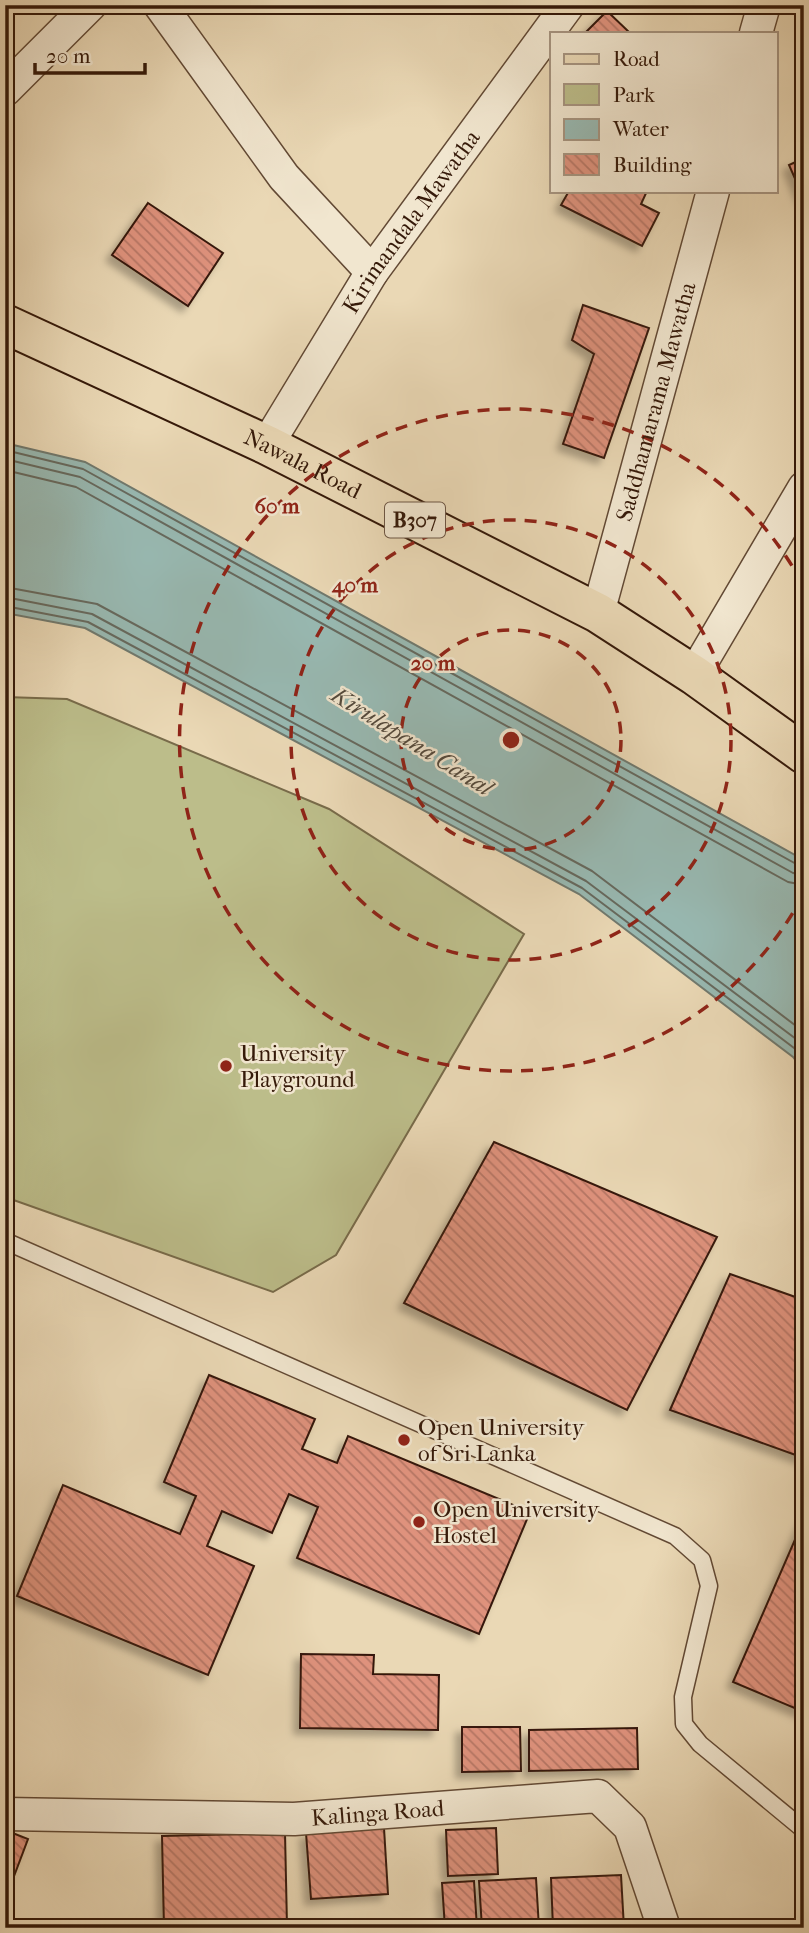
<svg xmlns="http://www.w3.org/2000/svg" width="809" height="1933" font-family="'IM FELL French Canon',serif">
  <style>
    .green { fill: #bcbd8a; stroke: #786b4a; stroke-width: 2 }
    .water { fill: #98b9b2; stroke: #70796e; stroke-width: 2 }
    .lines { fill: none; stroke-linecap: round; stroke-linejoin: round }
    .shore { stroke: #66695e; stroke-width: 2 }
    .building { fill: url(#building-back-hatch); stroke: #351909; stroke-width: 2; filter: url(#shadow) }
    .lane-casing { stroke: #624934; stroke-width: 19 }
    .street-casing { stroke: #624934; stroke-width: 35 }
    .primary-casing { stroke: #351909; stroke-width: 42 }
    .lane { stroke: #f1e6cf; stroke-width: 16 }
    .street { stroke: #f1e6cf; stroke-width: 32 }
    .primary { stroke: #ead8b5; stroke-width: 38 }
    .ring { fill: none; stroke: #8f2418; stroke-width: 3.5; stroke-dasharray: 12 9 }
    .poi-dot { fill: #8f2418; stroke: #f1e6cf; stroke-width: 2.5 }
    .labels { text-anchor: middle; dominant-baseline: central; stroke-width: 5; stroke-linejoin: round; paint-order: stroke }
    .shield { fill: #f1e6cf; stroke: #6d5644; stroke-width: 2 }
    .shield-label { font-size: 21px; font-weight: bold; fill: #351909 }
    .street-label { font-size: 23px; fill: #351909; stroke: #f1e6cf }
    .poi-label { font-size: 23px; fill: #351909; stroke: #f1e6cf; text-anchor: start }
    .water-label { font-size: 24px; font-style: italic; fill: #53493c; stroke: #f1e6cf }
    .centre { fill: #8f2418; stroke: #f1e6cf; stroke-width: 3.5 }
    .ring-label { font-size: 21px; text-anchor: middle; font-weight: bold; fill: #8f2418; stroke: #f1e6cf; stroke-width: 5; stroke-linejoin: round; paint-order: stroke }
  </style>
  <defs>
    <pattern id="building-back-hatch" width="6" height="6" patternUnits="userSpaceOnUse" patternTransform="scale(1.75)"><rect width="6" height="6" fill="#df927d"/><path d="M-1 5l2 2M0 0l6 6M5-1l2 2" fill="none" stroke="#b67665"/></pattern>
    <filter id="shadow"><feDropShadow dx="-6" dy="6" stdDeviation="3.5" flood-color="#0004"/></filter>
  </defs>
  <rect width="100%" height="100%" fill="#ead8b5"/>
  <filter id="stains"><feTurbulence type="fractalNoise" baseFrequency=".00286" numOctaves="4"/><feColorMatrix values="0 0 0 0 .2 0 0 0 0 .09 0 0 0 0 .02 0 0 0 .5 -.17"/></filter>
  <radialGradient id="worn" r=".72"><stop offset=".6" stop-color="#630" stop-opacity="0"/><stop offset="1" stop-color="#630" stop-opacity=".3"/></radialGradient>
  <path class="green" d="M5,697L67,699L329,809L524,934L336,1255L273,1292L5,1197Z"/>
  <path class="water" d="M5,443L85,462L804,860V1071L793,1057L579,894L85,628L5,613Z"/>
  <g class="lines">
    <g class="shore">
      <path d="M5,450L83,469L798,865L804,866"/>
      <path d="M5,459L80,477L793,873L804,875"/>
      <path d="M5,470L76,487L788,882L804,885"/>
      <path d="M5,587L97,604L592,871L804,1032"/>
      <path d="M5,597L92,614L586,881L804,1045"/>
      <path d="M5,606L88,622L582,888L798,1051L804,1059"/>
    </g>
  </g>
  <g class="building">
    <path d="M607,11L630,33H585Z"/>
    <path d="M804,158V199L789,165Z"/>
    <path d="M569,191H647L641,204L659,213L642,246L561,205Z"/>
    <path d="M148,203L223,253L188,306L112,255Z"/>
    <path d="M583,305L649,328L604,458L563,444L594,354L572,340Z"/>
    <path d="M494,1142L717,1237L627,1410L404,1303Z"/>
    <path d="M730,1274L804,1300V1458L670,1410Z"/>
    <path d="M209,1375L315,1419L302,1449L337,1463L348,1436L530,1512L479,1634L297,1558L318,1507L289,1494L272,1533L222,1511L207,1546L254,1566L208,1675L17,1596L63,1485L180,1534L196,1496L164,1482Z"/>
    <path d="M804,1519V1712L733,1682Z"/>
    <path d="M301,1654L374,1655L373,1674L439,1675L438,1730L300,1728Z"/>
    <path d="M462,1727H520L521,1771L462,1772Z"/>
    <path d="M637,1728L638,1769L529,1771V1730Z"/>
    <path d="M384,1828L388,1894L311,1899L306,1833Z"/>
    <path d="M496,1828L498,1874L448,1876L446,1830Z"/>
    <path d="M5,1830L28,1839L8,1892L5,1891Z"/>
    <path d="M285,1833L287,1926L164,1928L162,1836Z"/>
    <path d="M621,1875L624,1928H553L551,1878Z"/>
    <path d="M536,1878L539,1928H482L479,1881Z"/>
    <path d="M474,1881L477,1928H445L442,1883Z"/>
  </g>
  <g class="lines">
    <g class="lane-casing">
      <path id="lane" d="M5,1241L675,1536L702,1560L709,1586L683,1697L684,1724L700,1744L804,1830"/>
    </g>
    <g class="street-casing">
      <g id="street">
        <path d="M160,5L284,177L372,272"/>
        <path d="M756,33L764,5"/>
        <path d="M5,90L90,5"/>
        <path id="s1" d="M267,445L372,272L568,5"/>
        <path id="s2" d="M598,613L713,191"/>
        <path d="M694,675L804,488"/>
        <path id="s3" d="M5,1814L294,1819L598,1796L630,1827L664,1928"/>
      </g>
    </g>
    <g class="primary-casing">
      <g id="primary">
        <path id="s4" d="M5,324L267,445L598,613L694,675L804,754"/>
      </g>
    </g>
    <use href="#lane" class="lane"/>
    <use href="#street" class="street"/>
    <use href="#primary" class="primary"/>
  </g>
  <g class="ring">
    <circle cx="511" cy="740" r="110"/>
    <circle cx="511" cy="740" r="220"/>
    <path d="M803 895A331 331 0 1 1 803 585"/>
  </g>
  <g class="poi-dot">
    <circle cx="226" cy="1066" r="7"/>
    <circle cx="404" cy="1440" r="7"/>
    <circle cx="419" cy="1522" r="7"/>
  </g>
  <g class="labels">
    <rect class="shield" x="385" y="502.5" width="60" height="35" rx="5"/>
    <g class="shield-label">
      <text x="415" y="520">B307</text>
    </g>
    <g class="street-label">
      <text stroke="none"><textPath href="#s1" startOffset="266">Kirimandala Mawatha</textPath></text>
      <text stroke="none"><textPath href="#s2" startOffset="219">Saddhamarama Mawatha</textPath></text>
      <text stroke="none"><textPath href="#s4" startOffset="329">Nawala Road</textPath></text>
      <text stroke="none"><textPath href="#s3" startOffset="373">Kalinga Road</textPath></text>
    </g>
    <g class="poi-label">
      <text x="240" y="1053">University<tspan x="240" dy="26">Playground</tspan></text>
      <text x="418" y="1427">Open University<tspan x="418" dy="26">of Sri Lanka</tspan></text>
      <text x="433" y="1509">Open University<tspan x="433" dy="26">Hostel</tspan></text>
    </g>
    <g class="water-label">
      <text transform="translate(412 741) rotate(32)">Kirulapana Canal</text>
    </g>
  </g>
  <circle cx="511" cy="740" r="10" class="centre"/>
  <g class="ring-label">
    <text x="277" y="513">60 m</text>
    <text x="355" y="592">40 m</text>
    <text x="433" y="670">20 m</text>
  </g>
  <rect width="809" height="1933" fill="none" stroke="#ead8b5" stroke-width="28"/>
  <rect x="7" y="7" width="795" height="1919" fill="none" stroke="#351909" stroke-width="3.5"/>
  <rect x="14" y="14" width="781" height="1905" fill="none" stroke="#351909" stroke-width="2"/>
  <rect x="550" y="32" width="228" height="161" fill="#f1e6cf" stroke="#a69480" stroke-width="2"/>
  <rect x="564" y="54" width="35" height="10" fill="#ead8b5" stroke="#a69480" stroke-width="2"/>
  <text x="613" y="66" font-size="21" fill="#351909">Road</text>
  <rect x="564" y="84" width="35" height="21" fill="#bcbd8a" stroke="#a69480" stroke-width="2"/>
  <text x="613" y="102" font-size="21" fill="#351909">Park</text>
  <rect x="564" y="119" width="35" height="21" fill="#98b9b2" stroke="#a69480" stroke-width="2"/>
  <text x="613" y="136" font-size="21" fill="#351909">Water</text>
  <rect x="564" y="154" width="35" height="21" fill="url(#building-back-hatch)" stroke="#a69480" stroke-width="2"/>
  <text x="613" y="172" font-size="21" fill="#351909">Building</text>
  <path d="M35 63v10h110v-10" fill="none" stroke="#351909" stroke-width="3.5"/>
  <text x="46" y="63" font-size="21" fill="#351909" stroke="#f1e6cf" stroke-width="5" paint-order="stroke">20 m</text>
  <rect width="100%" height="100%" filter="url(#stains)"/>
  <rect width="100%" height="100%" fill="url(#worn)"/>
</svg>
